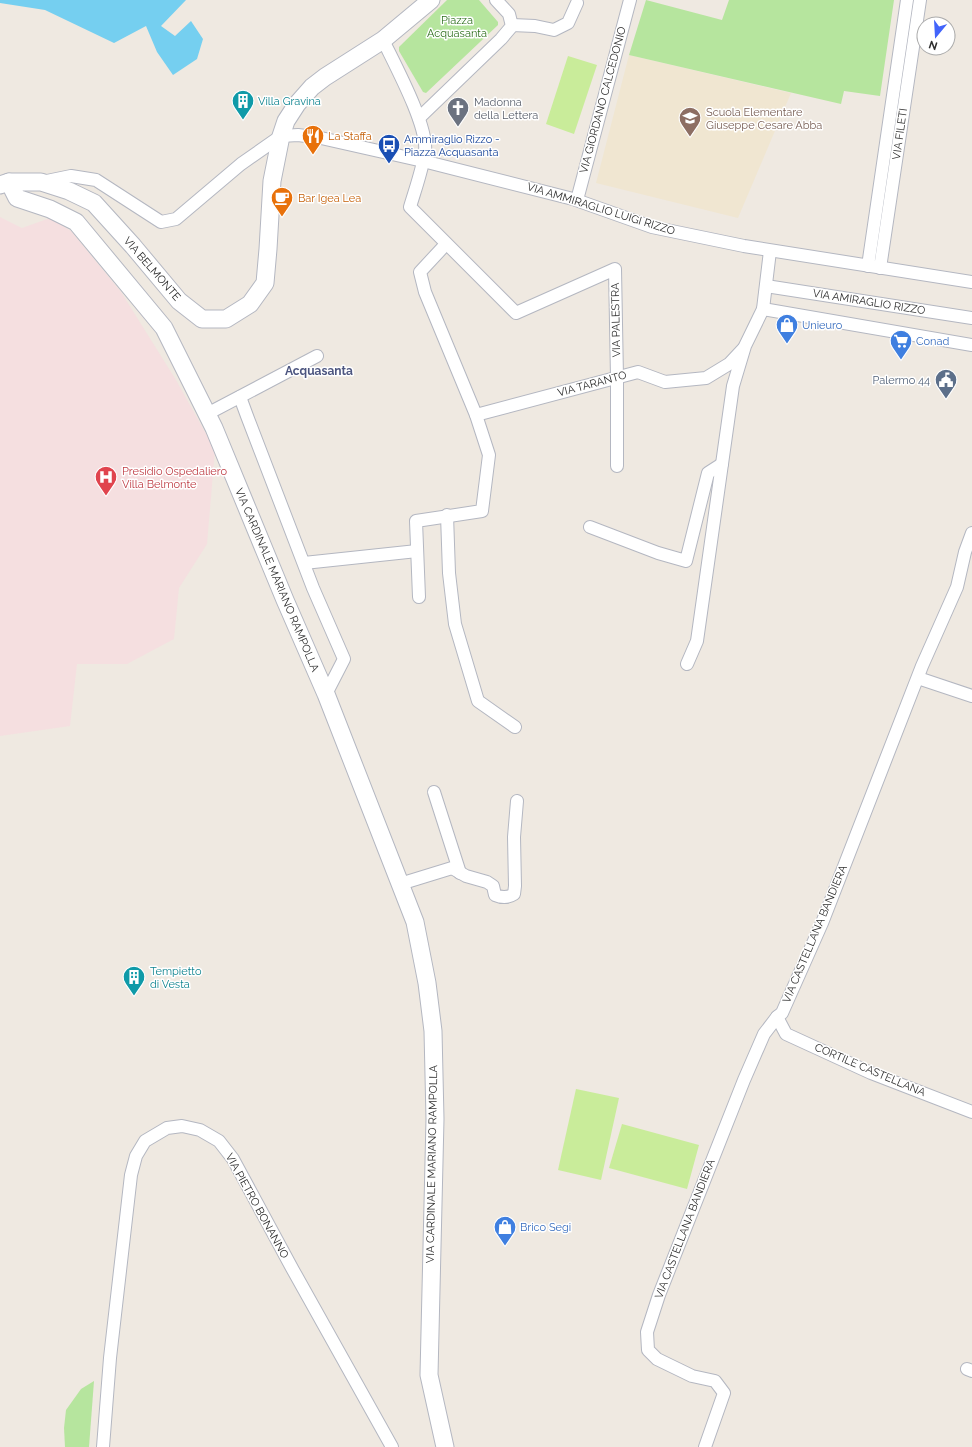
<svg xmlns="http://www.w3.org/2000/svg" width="972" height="1447" font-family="Raleway,sans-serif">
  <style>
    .education { fill: #f0e6d1 }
    .medical { fill: #f5dfe0 }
    .green { fill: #b6e59e }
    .pitch { fill: #c9ec9a }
    .water { fill: #75cff0 }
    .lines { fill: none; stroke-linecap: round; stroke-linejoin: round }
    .street-casing { stroke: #b4b7c1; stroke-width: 14 }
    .secondary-casing { stroke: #b4b7c1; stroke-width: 19 }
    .street { stroke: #fff; stroke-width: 12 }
    .secondary { stroke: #fff; stroke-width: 17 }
    .labels { text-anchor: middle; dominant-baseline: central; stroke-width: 3; stroke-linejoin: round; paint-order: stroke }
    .park-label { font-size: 11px; fill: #2c6e1b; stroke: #fff }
    .street-label { font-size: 11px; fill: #2e2e2e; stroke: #fff }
    .culture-label { font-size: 11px; fill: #0d838f; stroke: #fff; text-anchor: start }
    .worship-label { font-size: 11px; fill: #5b616d; stroke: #fff; text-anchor: start }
    .education-label { font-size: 11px; fill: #785e54; stroke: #fff; text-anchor: start }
    .food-label { font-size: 11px; fill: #c56008; stroke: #fff; text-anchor: start }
    .transit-label { font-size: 11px; fill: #164399; stroke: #fff; text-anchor: start }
    .shop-label { font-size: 11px; fill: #366cbe; stroke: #fff; text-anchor: start }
    .service-label { font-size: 11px; fill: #4e5e75; stroke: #fff; text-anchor: end }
    .health-label { font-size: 11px; fill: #be3a42; stroke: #fff; text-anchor: start }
    .neighbourhood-label { font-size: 12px; font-weight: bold; fill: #4d5680; stroke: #fff }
  </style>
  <rect width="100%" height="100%" fill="#efe9e1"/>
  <path class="education" d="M629,55L791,93L738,218L596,183Z"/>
  <path class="medical" d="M0,217L22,228L50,218L71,231L121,292L176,380L215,450L207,544L179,588L174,639L127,664H77L70,726L0,736Z"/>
  <g class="green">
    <path d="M447,0H479L498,22V25L426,93L423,92L399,51V47Z"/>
    <path d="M646,0L722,20L729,0H894L880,96L844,91L841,104L629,55Z"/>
    <path d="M94,1381L89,1447H65L64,1428L66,1410L81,1389Z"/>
  </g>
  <g class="pitch">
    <path d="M568,56L597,65L574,134L546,124Z"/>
    <path d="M576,1089L619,1098L601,1180L558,1170Z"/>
    <path d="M622,1124L699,1145L687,1189L609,1168Z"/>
  </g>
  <path class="water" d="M0,0H186L161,26L175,36L191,21L203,39L197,59L173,75L157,52L146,26L114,43L45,10L0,3Z"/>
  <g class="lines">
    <g class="street-casing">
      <g id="street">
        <path d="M512,25L535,26L554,30L568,23L577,3"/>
        <path d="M383,40C395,65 428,126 425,151C423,168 415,190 410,207L516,313L615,269L617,378V466"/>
        <path d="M419,118L501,39L512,26L509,14L496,0"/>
        <path d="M42,182L71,176L96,180L161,222L176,219L241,164L281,136L298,135L321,138L423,161L573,199L652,227L744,246L972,282"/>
        <path d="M577,200L630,0"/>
        <path d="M868,266L907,0"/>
        <path d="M880,268L920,0"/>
        <path d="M766,286L972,318"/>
        <path d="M763,309L972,345"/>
        <path d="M240,397L247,416L313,588L344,659L326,694"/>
        <path d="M207,414L317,356"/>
        <path d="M476,415L638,372L665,382L706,378L729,364L743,349"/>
        <path d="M447,515L449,573L455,624L478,701L515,727"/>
        <path d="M590,527L658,553L686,561L708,473L722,464"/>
        <path d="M304,563L417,551"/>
        <path d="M419,597L416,521L482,511L489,455L476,415L425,292L420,272L446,244"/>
        <path d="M687,664L697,641L733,386L745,346L763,309L770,251"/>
        <path d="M918,678L972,696"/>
        <path d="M434,792L460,873"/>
        <path d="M400,884L452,868L466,876L487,882L493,886L495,895C502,898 508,898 514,894L515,886L514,837L517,801"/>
        <path d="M777,1017L786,1034L871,1073L972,1112"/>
        <path d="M967,1369L972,1371"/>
        <path d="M103,1447L110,1358L131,1175L136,1156L145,1141L167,1128L182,1126L200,1130L219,1141L233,1159L293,1270L392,1447"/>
        <path d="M705,1447L724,1393L715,1381L692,1376L657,1359L648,1350L647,1332L659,1295L744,1080L764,1034L777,1017L782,1013L822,923L922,666L957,587L965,552L972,533"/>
      </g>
    </g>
    <g class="secondary-casing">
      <g id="secondary">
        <path d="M9,182L17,198L50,209L76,222L164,328L214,428L285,600L326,694L415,922L427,983L433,1031L435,1119L429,1375L445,1447"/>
        <path d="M0,185L9,182H41L69,191L94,203L133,246L179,301L202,319H226L250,304L265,283L268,249L272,181L281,136L286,121L297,104L312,87L325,77L383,40L431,0"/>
      </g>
    </g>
    <use href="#street" class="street"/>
    <use href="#secondary" class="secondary"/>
  </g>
  <defs>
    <g id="building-pin" transform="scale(1.15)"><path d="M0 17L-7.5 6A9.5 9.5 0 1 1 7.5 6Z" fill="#0f9aa8" stroke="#fff"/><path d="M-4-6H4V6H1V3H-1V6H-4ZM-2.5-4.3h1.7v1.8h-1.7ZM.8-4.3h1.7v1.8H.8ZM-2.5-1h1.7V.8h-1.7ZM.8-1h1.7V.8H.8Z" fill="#fff"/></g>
    <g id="church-pin" transform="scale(1.15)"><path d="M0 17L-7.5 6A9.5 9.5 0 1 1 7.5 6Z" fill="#6b7280" stroke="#fff"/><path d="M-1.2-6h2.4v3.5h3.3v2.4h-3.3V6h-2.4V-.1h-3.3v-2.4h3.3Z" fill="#fff"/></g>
    <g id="school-pin" transform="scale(1.15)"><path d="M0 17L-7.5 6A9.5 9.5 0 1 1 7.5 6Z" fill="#8d6e63" stroke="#fff"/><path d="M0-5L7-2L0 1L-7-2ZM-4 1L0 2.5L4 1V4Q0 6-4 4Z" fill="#fff"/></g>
    <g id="restaurant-pin" transform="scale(1.15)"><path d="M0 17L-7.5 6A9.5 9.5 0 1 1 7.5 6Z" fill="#e8710a" stroke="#fff"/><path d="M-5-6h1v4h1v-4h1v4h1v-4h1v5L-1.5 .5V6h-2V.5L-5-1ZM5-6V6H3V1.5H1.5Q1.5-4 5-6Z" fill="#fff"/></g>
    <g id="bus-pin" transform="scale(1.15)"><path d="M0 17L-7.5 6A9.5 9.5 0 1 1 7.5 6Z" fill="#1a4fb4" stroke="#fff"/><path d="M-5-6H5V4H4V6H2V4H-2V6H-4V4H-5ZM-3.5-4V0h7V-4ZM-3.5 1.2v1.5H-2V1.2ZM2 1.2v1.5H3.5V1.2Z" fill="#fff"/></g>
    <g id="cafe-pin" transform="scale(1.15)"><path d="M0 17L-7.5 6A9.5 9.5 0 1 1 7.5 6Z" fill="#e8710a" stroke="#fff"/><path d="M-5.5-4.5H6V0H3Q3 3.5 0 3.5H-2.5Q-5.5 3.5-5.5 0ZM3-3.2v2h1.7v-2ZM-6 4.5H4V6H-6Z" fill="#fff"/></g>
    <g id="shop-pin" transform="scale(1.15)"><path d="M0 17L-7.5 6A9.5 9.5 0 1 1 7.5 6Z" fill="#3f7fe0" stroke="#fff"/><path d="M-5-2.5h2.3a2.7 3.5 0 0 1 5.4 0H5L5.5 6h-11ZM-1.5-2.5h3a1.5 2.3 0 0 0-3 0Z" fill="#fff"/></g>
    <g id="supermarket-pin" transform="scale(1.15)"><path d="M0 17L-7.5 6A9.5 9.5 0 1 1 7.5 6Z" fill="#3f7fe0" stroke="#fff"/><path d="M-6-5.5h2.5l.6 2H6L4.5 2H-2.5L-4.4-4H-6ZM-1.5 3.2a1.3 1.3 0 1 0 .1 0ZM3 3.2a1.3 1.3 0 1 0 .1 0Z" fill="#fff"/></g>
    <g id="civic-pin" transform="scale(1.15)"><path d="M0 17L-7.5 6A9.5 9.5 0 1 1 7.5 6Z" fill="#5c6f8a" stroke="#fff"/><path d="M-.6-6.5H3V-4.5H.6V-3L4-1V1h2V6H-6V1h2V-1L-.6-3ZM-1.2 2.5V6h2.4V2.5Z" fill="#fff"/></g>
    <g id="hospital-pin" transform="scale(1.15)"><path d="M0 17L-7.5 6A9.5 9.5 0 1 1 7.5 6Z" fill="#e0444e" stroke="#fff"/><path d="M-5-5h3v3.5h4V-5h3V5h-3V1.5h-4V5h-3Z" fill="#fff"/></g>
  </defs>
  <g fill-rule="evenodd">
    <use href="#building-pin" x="243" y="101"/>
    <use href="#church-pin" x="458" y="108"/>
    <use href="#school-pin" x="690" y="118"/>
    <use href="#restaurant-pin" x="313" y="136"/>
    <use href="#bus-pin" x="389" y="145"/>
    <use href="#cafe-pin" x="282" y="198"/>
    <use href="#shop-pin" x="787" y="325"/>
    <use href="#supermarket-pin" x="901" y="341"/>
    <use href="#civic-pin" x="946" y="380"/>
    <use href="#hospital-pin" x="106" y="477"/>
    <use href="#building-pin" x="134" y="977"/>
    <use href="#shop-pin" x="505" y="1227"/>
  </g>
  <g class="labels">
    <g class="park-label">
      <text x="457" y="20">Piazza<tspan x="457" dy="13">Acquasanta</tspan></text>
    </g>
    <g class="street-label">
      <text transform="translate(603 100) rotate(-75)">VIA GIORDANO CALCEDONIO</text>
      <text transform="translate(900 134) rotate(-82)">VIA FILETI</text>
      <text transform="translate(601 209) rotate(17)">VIA AMMIRAGLIO LUIGI RIZZO</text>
      <text transform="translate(152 269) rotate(49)">VIA BELMONTE</text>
      <text transform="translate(869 302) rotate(9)">VIA AMIRAGLIO RIZZO</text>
      <text transform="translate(616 320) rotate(-91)">VIA PALESTRA</text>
      <text transform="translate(592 384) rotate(-15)">VIA TARANTO</text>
      <text transform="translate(277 580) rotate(67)">VIA CARDINALE MARIANO RAMPOLLA</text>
      <text transform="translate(815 934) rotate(-67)">VIA CASTELLANA BANDIERA</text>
      <text transform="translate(870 1070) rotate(23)">CORTILE CASTELLANA</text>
      <text transform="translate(432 1164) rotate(-89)">VIA CARDINALE MARIANO RAMPOLLA</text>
      <text transform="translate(257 1206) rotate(61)">VIA PIETRO BONANNO</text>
      <text transform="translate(685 1229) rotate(-69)">VIA CASTELLANA BANDIERA</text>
    </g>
    <g class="culture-label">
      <text x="258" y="101">Villa Gravina</text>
      <text x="150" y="971">Tempietto<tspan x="150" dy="13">di Vesta</tspan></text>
    </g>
    <g class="worship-label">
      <text x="474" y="102">Madonna<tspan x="474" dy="13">della Lettera</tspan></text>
    </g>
    <g class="education-label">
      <text x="706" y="112">Scuola Elementare<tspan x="706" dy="13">Giuseppe Cesare Abba</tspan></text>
    </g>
    <g class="food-label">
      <text x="328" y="136">La Staffa</text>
      <text x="298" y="198">Bar Igea Lea</text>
    </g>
    <g class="transit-label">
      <text x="404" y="139">Ammiraglio Rizzo -<tspan x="404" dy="13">Piazza Acquasanta</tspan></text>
    </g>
    <g class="shop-label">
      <text x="802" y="325">Unieuro</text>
      <text x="916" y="341">Conad</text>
      <text x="520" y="1227">Brico Segi</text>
    </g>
    <g class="service-label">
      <text x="930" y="380">Palermo 44</text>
    </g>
    <g class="health-label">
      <text x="122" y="471">Presidio Ospedaliero<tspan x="122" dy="13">Villa Belmonte</tspan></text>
    </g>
    <g class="neighbourhood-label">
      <text x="319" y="371">Acquasanta</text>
    </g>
  </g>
  <g transform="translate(936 36) rotate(198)"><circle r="19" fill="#ffffff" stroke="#ababab"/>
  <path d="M0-3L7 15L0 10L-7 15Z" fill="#4264fb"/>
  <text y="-6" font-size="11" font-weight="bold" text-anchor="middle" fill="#2e2e2e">N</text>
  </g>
</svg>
